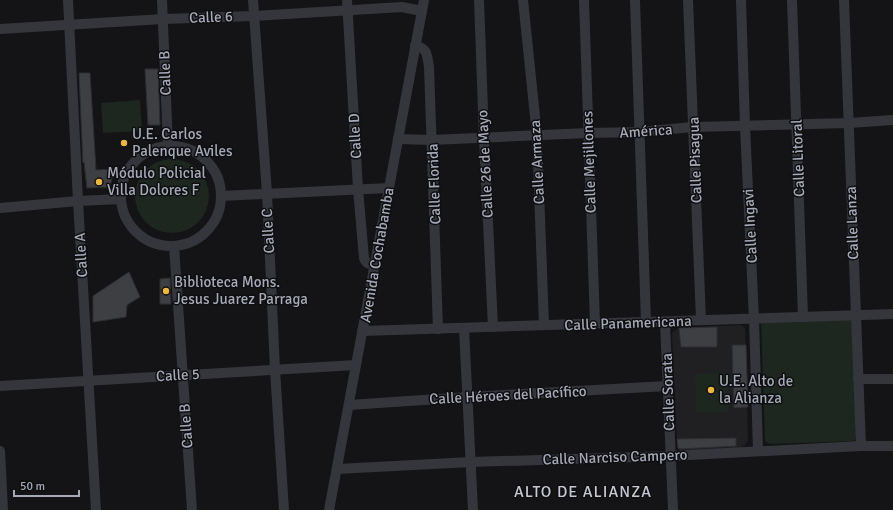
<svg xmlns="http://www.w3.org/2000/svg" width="893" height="510" font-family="Signika,sans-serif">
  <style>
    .built { fill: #202023 }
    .green { fill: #1e2620 }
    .building { fill: #3e3f43; stroke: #2e2e32 }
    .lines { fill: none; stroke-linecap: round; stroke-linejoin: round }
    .minor { stroke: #35363b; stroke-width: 10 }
    .poi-dot { fill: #eeb734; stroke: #0f0f11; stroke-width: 1.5 }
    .labels { text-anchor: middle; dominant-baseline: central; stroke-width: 3; stroke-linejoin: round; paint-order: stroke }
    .street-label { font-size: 15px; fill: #a6aab6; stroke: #0f0f11 }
    .poi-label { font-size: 15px; fill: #a6aab6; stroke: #0f0f11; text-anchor: start }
    .neighbourhood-label { font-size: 16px; letter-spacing: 1px; fill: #c7cad2; stroke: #0f0f11 }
  </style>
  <rect width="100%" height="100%" fill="#141416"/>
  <path class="built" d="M741,325L745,328L748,441L744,446L736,449L681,451L678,448L677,439L672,333L679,328Z"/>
  <g class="green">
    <path d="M140,100L142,131L103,133L101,103Z"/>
    <circle cx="172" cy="196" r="37"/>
    <path d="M853,317L856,438L854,441L770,444L765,441L761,320Z"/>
    <path d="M727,373L728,412L696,413L695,374Z"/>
  </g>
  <g class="building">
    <path d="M145,69H158L160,125H148Z"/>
    <path d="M79,73H90L96,170L116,169L112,178L110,187L87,188L84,162L83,163Z"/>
    <path d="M129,272L140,297L127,305L126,317L93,322V296Z"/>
    <path d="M170,278L171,304H160V279Z"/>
    <path d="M717,327V347H681L679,328Z"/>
    <path d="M732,345H746L748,407L734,408Z"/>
    <path d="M736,438V446L679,449L678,448L677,439Z"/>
  </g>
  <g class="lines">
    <g class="minor">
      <path d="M68,0L78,201L96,510"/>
      <path d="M162,0L168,146"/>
      <path d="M253,0L267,193L275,370L284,510"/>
      <path d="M347,0L358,189L364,258C366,264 369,264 375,265"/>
      <path d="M479,0L484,138L493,327"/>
      <path d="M523,0L537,136L544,325"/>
      <path d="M584,0L595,324"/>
      <path d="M635,0L646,322"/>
      <path d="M688,0L701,320"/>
      <path d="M741,0L745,126L754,319L758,451"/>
      <path d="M792,0L803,317"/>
      <path d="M844,0L861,446"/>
      <path d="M0,29L163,19L253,16L402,7L422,11"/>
      <path d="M415,45C428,49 427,55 429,67L438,329"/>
      <path d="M398,139L432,140L588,133L639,132L693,127L849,123L893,120"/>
      <circle cx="171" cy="196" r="50"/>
      <path d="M221,196L389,188"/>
      <path d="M0,208L78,201L121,199"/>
      <path d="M174,246L192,510"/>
      <path d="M665,322L673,510"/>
      <path d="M464,328L473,510"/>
      <path d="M362,331L893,314"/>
      <path d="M858,379H893"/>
      <path d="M0,386L356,365"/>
      <path d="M349,405L468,397L667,386"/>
      <path d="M0,451L3,510"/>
      <path d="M337,469L471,462L671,456L861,446H893"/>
      <path d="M329,510L424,0"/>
    </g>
  </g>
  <g class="poi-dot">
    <circle cx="124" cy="143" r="4"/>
    <circle cx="99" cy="182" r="4"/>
    <circle cx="166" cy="291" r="4"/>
    <circle cx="711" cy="390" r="4"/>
  </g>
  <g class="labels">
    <g class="street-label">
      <text transform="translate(211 17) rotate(-2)">Calle 6</text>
      <text transform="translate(165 73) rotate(-92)">Calle B</text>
      <text transform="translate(646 131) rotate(-4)">América</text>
      <text transform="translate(355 136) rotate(-93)">Calle D</text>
      <text transform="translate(798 158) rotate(-92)">Calle Litoral</text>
      <text transform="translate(695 160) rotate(-92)">Calle Pisagua</text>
      <text transform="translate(537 162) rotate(-93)">Calle Armaza</text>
      <text transform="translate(589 162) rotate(-92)">Calle Mejillones</text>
      <text transform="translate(485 164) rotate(-93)">Calle 26 de Mayo</text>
      <text transform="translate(434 184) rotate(-92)">Calle Florida</text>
      <text transform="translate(852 223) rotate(-92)">Calle Lanza</text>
      <text transform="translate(750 226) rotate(-93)">Calle Ingavi</text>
      <text transform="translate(268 231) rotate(-93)">Calle C</text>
      <text transform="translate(81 255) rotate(-93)">Calle A</text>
      <text transform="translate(377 255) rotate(-80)">Avenida Cochabamba</text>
      <text transform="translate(628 323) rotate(-2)">Calle Panamericana</text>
      <text transform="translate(178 375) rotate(-3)">Calle 5</text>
      <text transform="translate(668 392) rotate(-92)">Calle Sorata</text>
      <text transform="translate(508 395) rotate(-3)">Calle Héroes del Pacífico</text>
      <text transform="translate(186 426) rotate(-94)">Calle B</text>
      <text transform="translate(615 457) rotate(-2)">Calle Narciso Campero</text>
    </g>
    <g class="poi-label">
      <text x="132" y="134">U.E. Carlos<tspan x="132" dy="17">Palenque Aviles</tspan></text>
      <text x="107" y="173">Módulo Policial<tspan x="107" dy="17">Villa Dolores F</tspan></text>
      <text x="174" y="282">Biblioteca Mons.<tspan x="174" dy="17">Jesus Juarez Parraga</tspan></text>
      <text x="719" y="381">U.E. Alto de<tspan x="719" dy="17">la Alianza</tspan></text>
    </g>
    <g class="neighbourhood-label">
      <text x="583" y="492">ALTO DE ALIANZA</text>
    </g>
  </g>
  <path d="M14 490v6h65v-6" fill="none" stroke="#a6aab6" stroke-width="2"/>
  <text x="20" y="490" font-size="12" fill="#a6aab6" stroke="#0f0f11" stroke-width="3" paint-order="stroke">50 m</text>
</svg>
